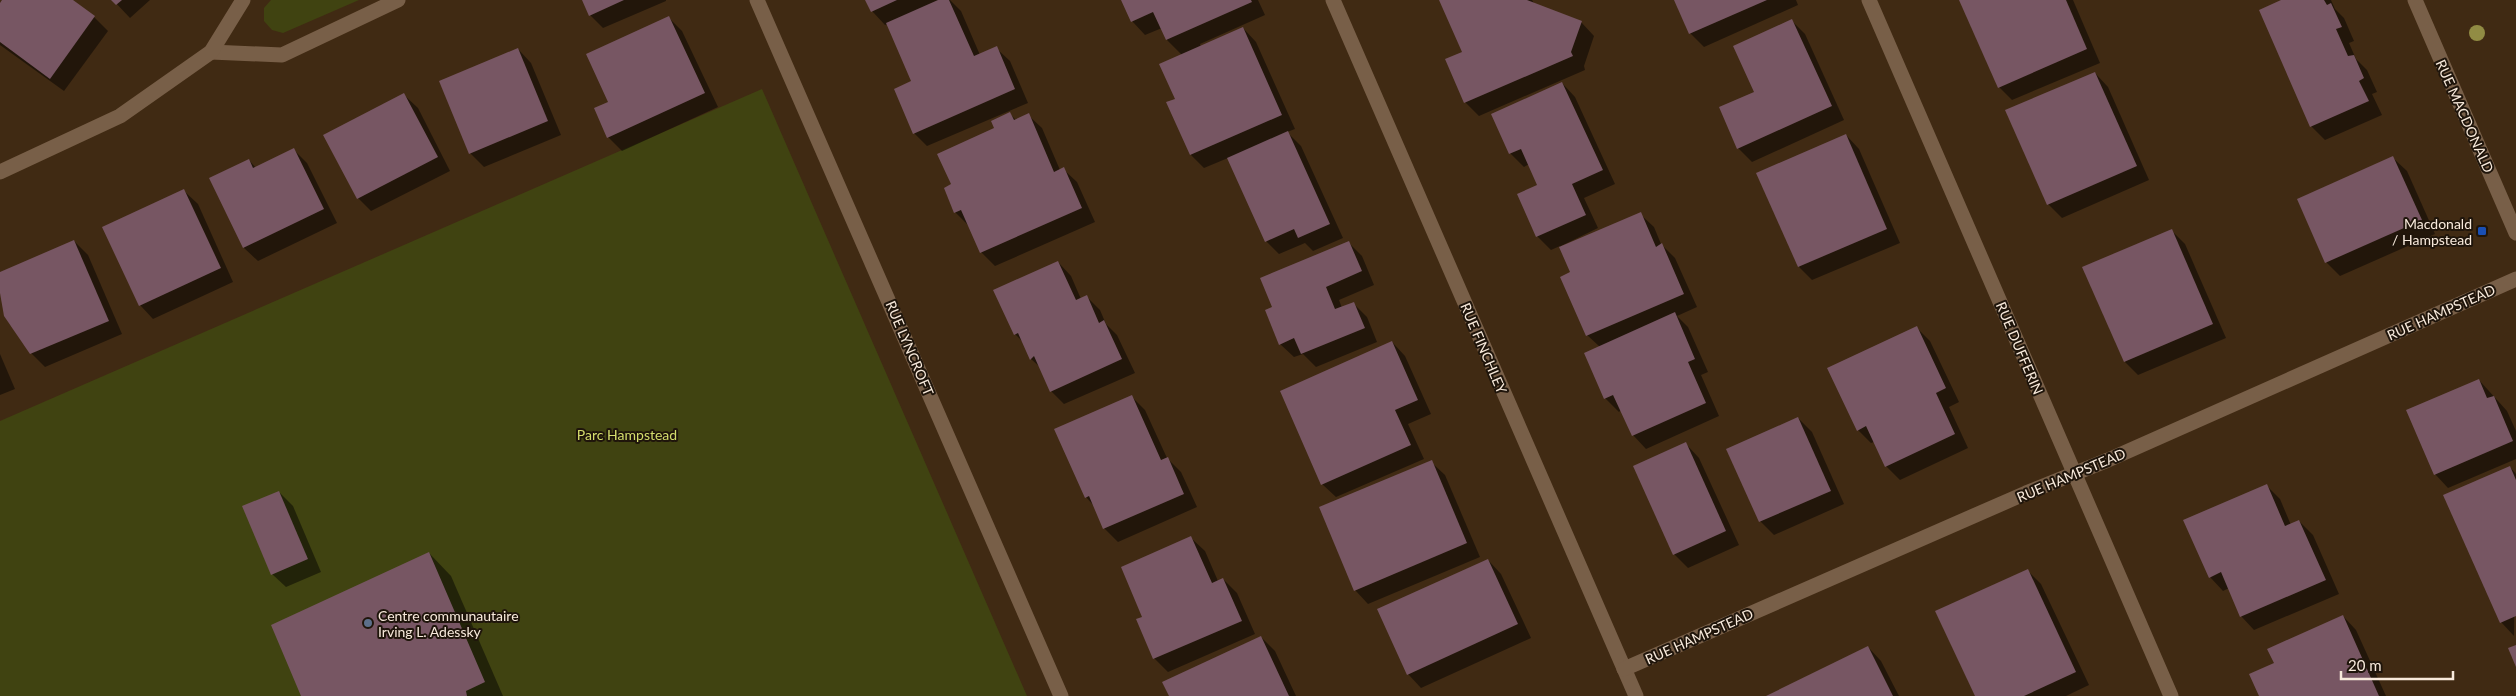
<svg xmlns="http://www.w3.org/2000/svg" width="2516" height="696" font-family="Lato,sans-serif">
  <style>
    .green { fill: #404311 }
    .shadow { fill: #0007 }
    .building { fill: #775663 }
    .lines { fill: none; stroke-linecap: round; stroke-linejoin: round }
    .minor { stroke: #785f48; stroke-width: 15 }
    .tree { fill: #918c44 }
    .transit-dot { fill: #1a4fb4; stroke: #1f150b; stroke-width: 2 }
    .service-dot { fill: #5c6f8a; stroke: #1f150b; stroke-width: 2 }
    .labels { text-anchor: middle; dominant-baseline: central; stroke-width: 4; stroke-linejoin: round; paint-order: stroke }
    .street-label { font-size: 14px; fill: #f8eadc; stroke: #1f150b }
    .poi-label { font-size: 14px; fill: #f8eadc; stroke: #1f150b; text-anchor: end }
    .park-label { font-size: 14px; fill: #d4dd6c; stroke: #1f150b }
  </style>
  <rect width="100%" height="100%" fill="#402a13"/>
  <g class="green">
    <path d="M271,0H359L283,33L272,30L264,21V8Z"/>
    <path d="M762,89L1027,696H0V421Z"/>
  </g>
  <g class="shadow">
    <path d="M3,0H71L94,17L108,31L64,91L0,45V5Z"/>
    <path d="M113,0H150L130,18Z"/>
    <path d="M583,0H666V1L603,28L590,15Z"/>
    <path d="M867,0H950L961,11L980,55L996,48L1010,61L1028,103L927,146L914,133L913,82L888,24L885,25L872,11Z"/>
    <path d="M1122,0H1258L1265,15L1200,44L1201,47L1243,28L1256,42L1295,129L1287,132L1301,146L1343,238L1313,251L1305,243L1279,254L1266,241L1228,158L1204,168L1191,155L1168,103L1177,99L1182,55L1167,40L1162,28L1145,35L1132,21Z"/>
    <path d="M1440,0H1532L1535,5L1581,22L1594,36L1584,66L1585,70L1479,116L1465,102L1463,53Z"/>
    <path d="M1675,0H1796L1798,5L1704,47L1690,33Z"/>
    <path d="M1960,0H2073L2100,63L2012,100L1999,87Z"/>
    <path d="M2284,0H2331L2335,9L2344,18L2354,41L2349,43L2356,59L2367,70L2377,92L2372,94L2382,115L2325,140L2311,126Z"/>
    <path d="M669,18L682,31L718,107L622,151L608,137L610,103Z"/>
    <path d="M1792,21L1805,34L1844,120L1752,162L1738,148L1756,92Z"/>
    <path d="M518,49L531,63L561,135L484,167L470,153Z"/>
    <path d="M2095,73L2108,87L2149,180L2062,218L2048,204Z"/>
    <path d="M1562,83L1575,97L1615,184L1584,198L1598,228L1561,246L1562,248L1640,214L1654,227L1661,244L1675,258L1697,307L1677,316L1688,327L1708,372L1701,375L1719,416L1646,449L1633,435L1621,410L1619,412L1605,398L1600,347L1587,335L1572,273L1560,246L1551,250L1537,236L1518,195L1538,186L1529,164L1524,167L1510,153Z"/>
    <path d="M404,95L418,108L450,171L371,211L358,198Z"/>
    <path d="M1010,114L1016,120L1028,115L1042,128L1060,170L1063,169L1077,182L1095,222L995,266L981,252L969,226L955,212L952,185L995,129Z"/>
    <path d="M1846,135L1859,149L1900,243L1812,280L1799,267Z"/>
    <path d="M294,150L307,163L337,223L258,261L244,248L210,179L249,160L256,168Z"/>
    <path d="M2393,158L2407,171L2435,234L2340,276L2327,263L2298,200Z"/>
    <path d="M184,191L198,204L233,282L153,319L140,305Z"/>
    <path d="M2171,230L2185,244L2226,338L2138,375L2125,362Z"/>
    <path d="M74,241L88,255L122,334L45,367L31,353L0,287V273Z"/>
    <path d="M1349,243L1362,256L1374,285L1339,300L1342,308L1353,303L1367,317L1377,342L1316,367L1303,354L1294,357L1280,344L1273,308Z"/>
    <path d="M1058,262L1071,276L1081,299L1086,296L1100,310L1106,324L1117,335L1135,373L1064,404L1051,391L1041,368L1031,359L1024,343L1015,334Z"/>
    <path d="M1917,328L1930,341L1959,402L1949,407L1968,448L1900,480L1886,466L1874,442L1871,443L1858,430Z"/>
    <path d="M1392,342L1405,356L1431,414L1408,424L1424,459L1336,497L1322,484Z"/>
    <path d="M0,354L15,389L0,395Z"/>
    <path d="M2479,380L2507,411L2516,431V459L2448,488L2435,474Z"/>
    <path d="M1131,396L1145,410L1167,458L1181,472L1197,507L1118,542L1104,528L1094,506L1086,497Z"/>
    <path d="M1798,418L1812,432L1844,504L1774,535L1760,521L1728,449Z"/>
    <path d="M1686,444L1699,458L1739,545L1688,568L1674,554Z"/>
    <path d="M1431,462L1445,475L1480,557L1368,604L1355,590Z"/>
    <path d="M2510,467L2516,474L2514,636L2501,622Z"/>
    <path d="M2266,485L2280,499L2291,525L2299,521L2313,535L2339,594L2254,630L2241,616L2229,588L2223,591L2210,577Z"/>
    <path d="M279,492L293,506L321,572L286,587L272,574Z"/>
    <path d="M1191,538L1205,551L1218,581L1223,579L1237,593L1255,634L1168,672L1154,658Z"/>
    <path d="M429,553L451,576L503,696H302Z"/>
    <path d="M1488,560L1501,574L1531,638L1421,688L1408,674Z"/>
    <path d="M2027,570L2041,584L2089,685L2066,696H1976Z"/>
    <path d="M2343,616L2356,630L2386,696H2260L2275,663Z"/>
    <path d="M1261,637L1275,651L1296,696H1170Z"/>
    <path d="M1868,647L1881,661L1899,696H1769Z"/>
  </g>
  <g class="building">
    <path d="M2,0H73L95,16L50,79L0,42V3Z"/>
    <path d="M111,0H122L116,5Z"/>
    <path d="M582,0H624L589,16Z"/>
    <path d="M865,0H897L871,12Z"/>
    <path d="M938,0H949L974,56L997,46L1015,89L913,134L894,89L911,81L886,23Z"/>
    <path d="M1121,0H1251L1252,2L1166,40L1153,12L1131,22Z"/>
    <path d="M1439,0H1527L1582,21L1571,52L1573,56L1464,103L1445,59L1462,52Z"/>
    <path d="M1674,0H1767L1689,34Z"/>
    <path d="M1959,0H2066L2087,49L1998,88Z"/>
    <path d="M2281,0H2324L2327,5L2331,3L2342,27L2336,29L2348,56L2354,55L2364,78L2359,81L2369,101L2310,127L2259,10Z"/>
    <path d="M669,16L705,93L607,138L594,108L608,102L586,54Z"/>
    <path d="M1792,19L1832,106L1737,149L1719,107L1754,92L1733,46Z"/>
    <path d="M1243,27L1282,115L1190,155L1166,102L1175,99L1159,64Z"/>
    <path d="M518,48L548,121L469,154L439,81Z"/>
    <path d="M2095,72L2137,166L2047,205L2005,110Z"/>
    <path d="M1562,82L1603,170L1572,184L1586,215L1536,237L1517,194L1537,185L1521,149L1509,154L1491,114Z"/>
    <path d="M404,93L438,157L357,199L323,135Z"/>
    <path d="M1010,112L1014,120L1029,113L1054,172L1064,167L1082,208L980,253L961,210L954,213L944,188L951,184L937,154L994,128L991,121Z"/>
    <path d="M1288,131L1330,224L1298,238L1294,229L1265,242L1227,158Z"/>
    <path d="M1846,134L1887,229L1798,267L1756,173Z"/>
    <path d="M294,148L324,209L243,248L209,178L249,159L253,168Z"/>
    <path d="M2393,156L2422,220L2325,263L2297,199Z"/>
    <path d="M184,189L221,268L139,306L102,227Z"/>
    <path d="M1641,212L1656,247L1662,243L1684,294L1586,336L1560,277L1570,272L1559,247Z"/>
    <path d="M2172,229L2213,324L2124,362L2082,267Z"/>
    <path d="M74,240L109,321L30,354L4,316L0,293V272Z"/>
    <path d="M1349,241L1362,271L1326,287L1335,309L1354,302L1365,328L1301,354L1294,338L1279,345L1265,310L1272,307L1260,278Z"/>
    <path d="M1058,261L1076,300L1087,295L1099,323L1104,320L1122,359L1050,392L1034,356L1030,360L1018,333L1014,335L993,290Z"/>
    <path d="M1675,312L1695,359L1688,362L1706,403L1632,436L1613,395L1604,399L1584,353Z"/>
    <path d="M1917,326L1946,388L1936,393L1955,434L1885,467L1866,426L1857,431L1827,368Z"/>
    <path d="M1392,341L1418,400L1395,410L1411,445L1321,485L1280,391Z"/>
    <path d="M2479,379L2487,398L2494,396L2513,441L2434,475L2406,410Z"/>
    <path d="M1132,395L1161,460L1168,457L1184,494L1103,529L1089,496L1085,498L1054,429Z"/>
    <path d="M1798,417L1831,491L1759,522L1726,449Z"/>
    <path d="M1686,442L1726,531L1673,555L1633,466Z"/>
    <path d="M1432,460L1467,543L1354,591L1319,507Z"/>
    <path d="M2510,466L2516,480V616L2500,623L2443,495Z"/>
    <path d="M2267,484L2285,526L2299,520L2326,580L2240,617L2221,572L2209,578L2183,520Z"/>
    <path d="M279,491L308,559L271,575L242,506Z"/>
    <path d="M1191,536L1212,583L1223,578L1242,621L1153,659L1136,619L1142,617L1121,567Z"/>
    <path d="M429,552L485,682L466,691L467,696H301L271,625Z"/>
    <path d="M1488,559L1518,624L1407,675L1377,609Z"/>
    <path d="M2028,569L2076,672L2024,696H1975L1935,611Z"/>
    <path d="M2343,615L2379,696H2259L2249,674L2274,663L2267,649Z"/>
    <path d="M1261,636L1289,696H1169L1162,682Z"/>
    <path d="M2516,645V667L2508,648Z"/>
    <path d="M1868,646L1893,696H1766Z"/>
  </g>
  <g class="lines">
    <g class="minor">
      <path d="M757,0L1061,696"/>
      <path d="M1333,0L1636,696"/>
      <path d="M1869,0L2171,696"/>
      <path d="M2415,0L2516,233"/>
      <path d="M211,52L282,55L398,0"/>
      <path d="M0,172L120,116L211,52L243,0"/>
      <path d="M1624,669L2026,493L2108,460L2516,279"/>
    </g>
  </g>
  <circle class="tree" cx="2477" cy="33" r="8"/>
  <rect class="transit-dot" x="2477" y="226" width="10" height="10" rx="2.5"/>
  <circle class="service-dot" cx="368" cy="623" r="5"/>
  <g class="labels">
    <g class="street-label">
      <text transform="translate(2465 116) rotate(66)">RUE MACDONALD</text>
      <text transform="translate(2441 312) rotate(-24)">RUE HAMPSTEAD</text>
      <text transform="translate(910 348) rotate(67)">RUE LYNCROFT</text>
      <text transform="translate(1484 348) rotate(67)">RUE FINCHLEY</text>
      <text transform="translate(2020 348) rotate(67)">RUE DUFFERIN</text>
      <text transform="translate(2071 475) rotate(-23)">RUE HAMPSTEAD</text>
      <text transform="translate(1699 636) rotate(-24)">RUE HAMPSTEAD</text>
    </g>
    <g class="poi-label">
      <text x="2472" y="223">Macdonald<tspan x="2472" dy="16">/ Hampstead</tspan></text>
      <text x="378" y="615" text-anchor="start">Centre communautaire<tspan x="378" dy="16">Irving L. Adessky</tspan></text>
    </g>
    <g class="park-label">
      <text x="627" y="434">Parc Hampstead</text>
    </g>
  </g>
  <path d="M2341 671v8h112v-8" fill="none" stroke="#f8eadc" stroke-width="2.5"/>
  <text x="2348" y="671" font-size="15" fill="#f8eadc" stroke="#1f150b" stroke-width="4" paint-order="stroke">20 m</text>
</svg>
